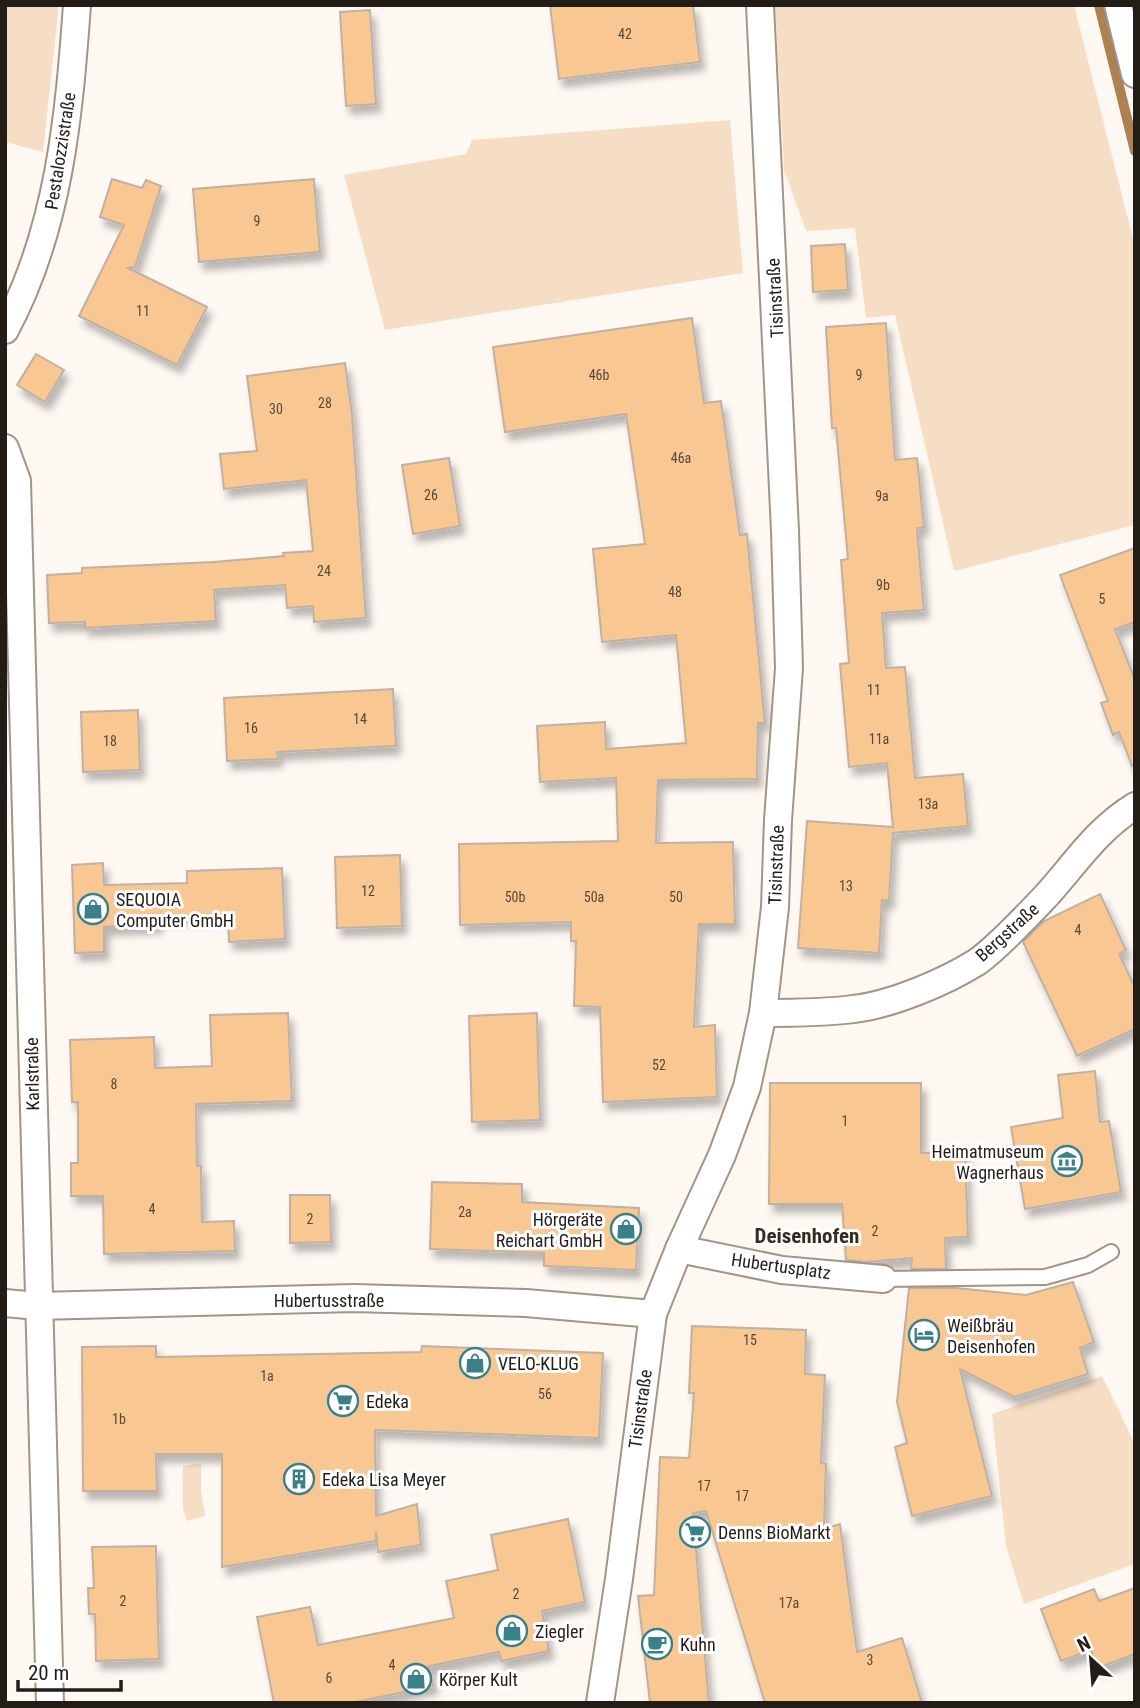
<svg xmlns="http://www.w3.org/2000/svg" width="1140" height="1708" font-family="'Roboto Condensed',sans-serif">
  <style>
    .green { fill: #f6dec5 }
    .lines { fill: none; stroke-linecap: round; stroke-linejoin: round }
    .stream { stroke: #ad8150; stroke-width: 10 }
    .building { fill: #f8c792; stroke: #bfb1a3; stroke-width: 2; filter: url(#shadow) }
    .service-casing { stroke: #a29587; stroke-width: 18 }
    .minor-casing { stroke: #a29587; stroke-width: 30 }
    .service { stroke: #fff; stroke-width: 14 }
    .minor { stroke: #fff; stroke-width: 26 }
    .labels { text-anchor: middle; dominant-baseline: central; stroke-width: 6; stroke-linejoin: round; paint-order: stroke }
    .number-label { font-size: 14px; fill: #584836 }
    .street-label { font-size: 18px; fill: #231d18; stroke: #fff }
    .poi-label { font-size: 18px; fill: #231d18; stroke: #fff; text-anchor: start }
    .quarter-label { font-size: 21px; font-weight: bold; fill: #362b20; stroke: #fff }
  </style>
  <defs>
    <filter id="shadow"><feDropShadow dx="4.5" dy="8" stdDeviation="3.5" flood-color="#0004"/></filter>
  </defs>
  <rect width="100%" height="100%" fill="#fef8f2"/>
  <g class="green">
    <path d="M5,5H59L43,152L5,142Z"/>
    <path d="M775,5H1074L1135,247V525L954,571L895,315L866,318L855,228L806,231L784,170Z"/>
    <path d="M730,120L743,273L385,330L344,175L466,154L472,140Z"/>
    <path d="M1102,1376L1135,1444V1564L1024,1604L1006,1546L992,1414Z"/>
    <path d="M201,1463V1490L205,1516L187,1521L183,1509V1466Z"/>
  </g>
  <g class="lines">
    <path class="stream" d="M1099,5L1135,151"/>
  </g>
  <g class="building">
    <path d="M550,5H693L700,62L559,79Z"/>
    <path d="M370,10L376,104L346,106L340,12Z"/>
    <path d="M112,179L142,188L146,180L161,186L135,267L128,268L207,307L177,365L79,316L124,225L100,217Z"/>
    <path d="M314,179L320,252L199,262L193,189Z"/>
    <path d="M845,244L848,290L813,292L811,246Z"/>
    <path d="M692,318L704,403L721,401L740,535L747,534L765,723H758L757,779L658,780L656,843L733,842L735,924H699L694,1027L715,1025L717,1097L603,1102L600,1007L574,1006L576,941H571V922L460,925L459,844L618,841L616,778L540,782L537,726L605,722L606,749L686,743L676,635L602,642L593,549L645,544L626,414L505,432L493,347Z"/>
    <path d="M886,323L895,460L917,458L924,527L917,528L924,610L882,613L886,668L905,667L915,778L963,774L968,826L893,833L889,901L882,900L879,953L798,948L807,821L893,827L887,763L849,767L840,664L849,663L841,560L848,559L836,428H832L826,327Z"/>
    <path d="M36,354L64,370L45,402L17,385Z"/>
    <path d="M345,363L352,414L366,618L314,622L313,606L287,608L285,585L214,590L216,621L85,628V622L49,623L47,575L82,573V568L213,562L284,556L283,553L313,551L306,480L224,489L220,454L257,451L247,376Z"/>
    <path d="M449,458L460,526L413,534L402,465Z"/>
    <path d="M1135,548V622L1115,629L1135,680V765L1132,766L1119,732L1113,735L1101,703L1108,701L1060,575Z"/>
    <path d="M393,689L396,746L277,752L278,759L227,761L224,698Z"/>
    <path d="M138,710L140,770L83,772L81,712Z"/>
    <path d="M400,855L402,926L337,928L335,857Z"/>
    <path d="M103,863L104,885L187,883V871L282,868L285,939L229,942L228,914L157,917V925L104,927V952L75,953L72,865Z"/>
    <path d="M1100,894L1126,950L1119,954L1135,987V1029L1077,1056L1023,942L1044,921Z"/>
    <path d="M288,1013L292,1101L196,1104L197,1166H201L202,1222L234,1221L235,1251L104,1254L103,1196H71V1163H78V1102H72L70,1040L154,1037L155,1068L212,1066L210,1015Z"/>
    <path d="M537,1013L540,1120L472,1122L469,1016Z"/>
    <path d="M1095,1071L1100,1122L1109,1121L1121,1192L1025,1209L1011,1127L1063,1118L1058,1075Z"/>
    <path d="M770,1083H921V1153L965,1152L968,1237L945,1238L946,1269H911L912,1258L866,1262L846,1260L842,1204H769Z"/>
    <path d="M432,1182L522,1184V1202L639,1208L636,1270L544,1266V1253L430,1249Z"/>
    <path d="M290,1195H330L331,1242L290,1243Z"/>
    <path d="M1073,1282L1094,1342L1080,1348L1088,1374L1014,1397L960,1369L992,1496L912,1516L895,1447L907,1443L897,1402L909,1288H956L1026,1295Z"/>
    <path d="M692,1326L806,1330L805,1374L825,1375L821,1463L826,1464L824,1529L840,1524L857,1652L902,1638L922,1703H765L706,1511L693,1513L709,1703H650L638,1596L654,1595L660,1457L689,1458L694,1393H689Z"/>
    <path d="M156,1346V1357L421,1352L422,1346L603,1353L599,1438L375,1430L376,1516L417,1504L421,1545L378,1552L376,1532V1541L222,1567V1454H156L157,1491H83L82,1347Z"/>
    <path d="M568,1519L585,1602L542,1611L549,1651L501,1661L499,1652L429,1666L433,1686L351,1703H274L257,1617L310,1607L318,1645L454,1618L446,1581L498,1570L491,1535Z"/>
    <path d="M156,1546L159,1659L96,1661L95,1614H89L88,1588H94L92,1547Z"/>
    <path d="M1135,1588V1654L1098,1668L1091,1650L1061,1661L1041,1609L1094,1589L1099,1601Z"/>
  </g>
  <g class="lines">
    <g class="service-casing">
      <path id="service" d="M883,1279L1045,1277L1088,1265L1111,1252"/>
    </g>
    <g class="minor-casing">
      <g id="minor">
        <path d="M1118,5L1135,74"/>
        <path d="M5,330C59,230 69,116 77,5"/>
        <path d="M5,448L17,481L50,1703"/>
        <path d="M763,1013C793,1013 824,1013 853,1009C891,1005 945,982 977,962C996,949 1029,914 1046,896C1075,864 1097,829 1135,806"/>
        <path d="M679,1249L782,1270L883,1279"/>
        <path d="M5,1303L38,1306L354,1298L526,1303L653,1314"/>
        <path d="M600,1703L619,1579L653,1314L679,1249L722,1155L747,1087L763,1013L775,907L778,820L789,668L785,531L760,5"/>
      </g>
    </g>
    <use href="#service" class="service"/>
    <use href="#minor" class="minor"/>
  </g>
  <defs>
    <g id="shop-ring" transform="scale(1.575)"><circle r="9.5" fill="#fff" stroke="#3a808b" stroke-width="1.5"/><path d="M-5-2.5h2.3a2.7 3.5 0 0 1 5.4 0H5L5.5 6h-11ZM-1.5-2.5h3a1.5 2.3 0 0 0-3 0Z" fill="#3a808b"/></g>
    <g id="museum-ring" transform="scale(1.575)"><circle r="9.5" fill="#fff" stroke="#3a808b" stroke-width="1.5"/><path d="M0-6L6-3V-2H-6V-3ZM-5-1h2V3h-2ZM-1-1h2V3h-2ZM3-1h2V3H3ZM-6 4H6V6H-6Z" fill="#3a808b"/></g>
    <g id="hotel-ring" transform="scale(1.575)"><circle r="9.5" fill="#fff" stroke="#3a808b" stroke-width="1.5"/><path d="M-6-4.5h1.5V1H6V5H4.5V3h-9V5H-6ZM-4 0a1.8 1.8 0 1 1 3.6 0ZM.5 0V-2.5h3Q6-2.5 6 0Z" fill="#3a808b"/></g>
    <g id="supermarket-ring" transform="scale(1.575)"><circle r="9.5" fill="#fff" stroke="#3a808b" stroke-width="1.5"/><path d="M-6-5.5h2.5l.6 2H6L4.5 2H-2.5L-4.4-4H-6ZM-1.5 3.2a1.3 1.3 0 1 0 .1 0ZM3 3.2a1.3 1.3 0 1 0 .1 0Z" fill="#3a808b"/></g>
    <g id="building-ring" transform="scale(1.575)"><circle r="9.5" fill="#fff" stroke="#3a808b" stroke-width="1.5"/><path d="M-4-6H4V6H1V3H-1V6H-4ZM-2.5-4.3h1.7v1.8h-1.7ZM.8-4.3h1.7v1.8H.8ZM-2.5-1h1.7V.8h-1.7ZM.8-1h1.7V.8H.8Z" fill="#3a808b"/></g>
    <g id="cafe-ring" transform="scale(1.575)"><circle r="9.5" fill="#fff" stroke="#3a808b" stroke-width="1.5"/><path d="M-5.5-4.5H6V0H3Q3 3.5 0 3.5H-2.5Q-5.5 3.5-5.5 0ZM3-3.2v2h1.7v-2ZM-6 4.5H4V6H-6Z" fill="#3a808b"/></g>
  </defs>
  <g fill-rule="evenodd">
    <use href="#shop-ring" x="93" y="909"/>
    <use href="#museum-ring" x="1067" y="1161"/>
    <use href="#shop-ring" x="626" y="1229"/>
    <use href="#hotel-ring" x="924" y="1335"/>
    <use href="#shop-ring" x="475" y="1363"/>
    <use href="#supermarket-ring" x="343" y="1401"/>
    <use href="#building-ring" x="299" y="1479"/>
    <use href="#supermarket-ring" x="695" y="1532"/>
    <use href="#shop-ring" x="512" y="1631"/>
    <use href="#cafe-ring" x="657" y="1644"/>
    <use href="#shop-ring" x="416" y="1679"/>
  </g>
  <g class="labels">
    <g class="number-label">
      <text x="625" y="34">42</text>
      <text x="257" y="221">9</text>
      <text x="143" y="311">11</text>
      <text x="599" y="375">46b</text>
      <text x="859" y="375">9</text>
      <text x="325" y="403">28</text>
      <text x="276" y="409">30</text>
      <text x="681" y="458">46a</text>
      <text x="431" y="495">26</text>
      <text x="882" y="496">9a</text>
      <text x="324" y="571">24</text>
      <text x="883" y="585">9b</text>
      <text x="675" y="592">48</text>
      <text x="1102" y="599">5</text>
      <text x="874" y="690">11</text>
      <text x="360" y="719">14</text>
      <text x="251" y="728">16</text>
      <text x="879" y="739">11a</text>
      <text x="110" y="741">18</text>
      <text x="928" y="804">13a</text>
      <text x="846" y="886">13</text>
      <text x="368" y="891">12</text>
      <text x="515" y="897">50b</text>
      <text x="594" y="897">50a</text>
      <text x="676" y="897">50</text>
      <text x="1078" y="930">4</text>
      <text x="659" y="1065">52</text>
      <text x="114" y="1084">8</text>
      <text x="845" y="1121">1</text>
      <text x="152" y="1209">4</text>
      <text x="465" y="1212">2a</text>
      <text x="310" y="1219">2</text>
      <text x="875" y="1231">2</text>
      <text x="750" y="1340">15</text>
      <text x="267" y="1376">1a</text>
      <text x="545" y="1394">56</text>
      <text x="119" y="1419">1b</text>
      <text x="704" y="1486">17</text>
      <text x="742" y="1496">17</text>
      <text x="516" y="1594">2</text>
      <text x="123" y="1601">2</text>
      <text x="789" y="1603">17a</text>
      <text x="870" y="1660">3</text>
      <text x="392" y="1665">4</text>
      <text x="329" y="1678">6</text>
    </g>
    <g class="street-label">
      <text transform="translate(60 151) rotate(-81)">Pestalozzistraße</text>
      <text transform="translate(775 298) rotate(-93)">Tisinstraße</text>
      <text transform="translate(776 865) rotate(-88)">Tisinstraße</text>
      <text transform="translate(1007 932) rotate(-42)">Bergstraße</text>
      <text transform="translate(32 1074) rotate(-91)">Karlstraße</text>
      <text transform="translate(781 1266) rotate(8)">Hubertusplatz</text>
      <text x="329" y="1300">Hubertusstraße</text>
      <text transform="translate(640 1409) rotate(-82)">Tisinstraße</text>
    </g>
    <g class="poi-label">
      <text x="116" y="899">SEQUOIA<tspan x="116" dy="21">Computer GmbH</tspan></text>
      <text x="1044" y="1151" text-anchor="end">Heimatmuseum<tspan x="1044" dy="21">Wagnerhaus</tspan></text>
      <text x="603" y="1219" text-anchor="end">Hörgeräte<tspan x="603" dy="21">Reichart GmbH</tspan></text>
      <text x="947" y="1325">Weißbräu<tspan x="947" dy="21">Deisenhofen</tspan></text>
      <text x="498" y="1363">VELO-KLUG</text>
      <text x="366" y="1401">Edeka</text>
      <text x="322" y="1479">Edeka Lisa Meyer</text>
      <text x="718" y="1532">Denns BioMarkt</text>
      <text x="535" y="1631">Ziegler</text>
      <text x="680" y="1644">Kuhn</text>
      <text x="439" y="1679">Körper Kult</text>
    </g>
    <g class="quarter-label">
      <text x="807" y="1236">Deisenhofen</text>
    </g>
  </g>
  <rect width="1140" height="1708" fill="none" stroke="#231d18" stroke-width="14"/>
  <g transform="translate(1091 1659) rotate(334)" stroke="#ffffff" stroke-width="5" paint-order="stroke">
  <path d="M0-5L12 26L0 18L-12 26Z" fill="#231d18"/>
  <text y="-10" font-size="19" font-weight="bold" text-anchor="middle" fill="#231d18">N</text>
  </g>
  <path d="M18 1680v10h103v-10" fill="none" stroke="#231d18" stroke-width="3.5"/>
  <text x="28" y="1680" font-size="21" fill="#231d18" stroke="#ffffff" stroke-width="5" paint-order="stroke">20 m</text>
</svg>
